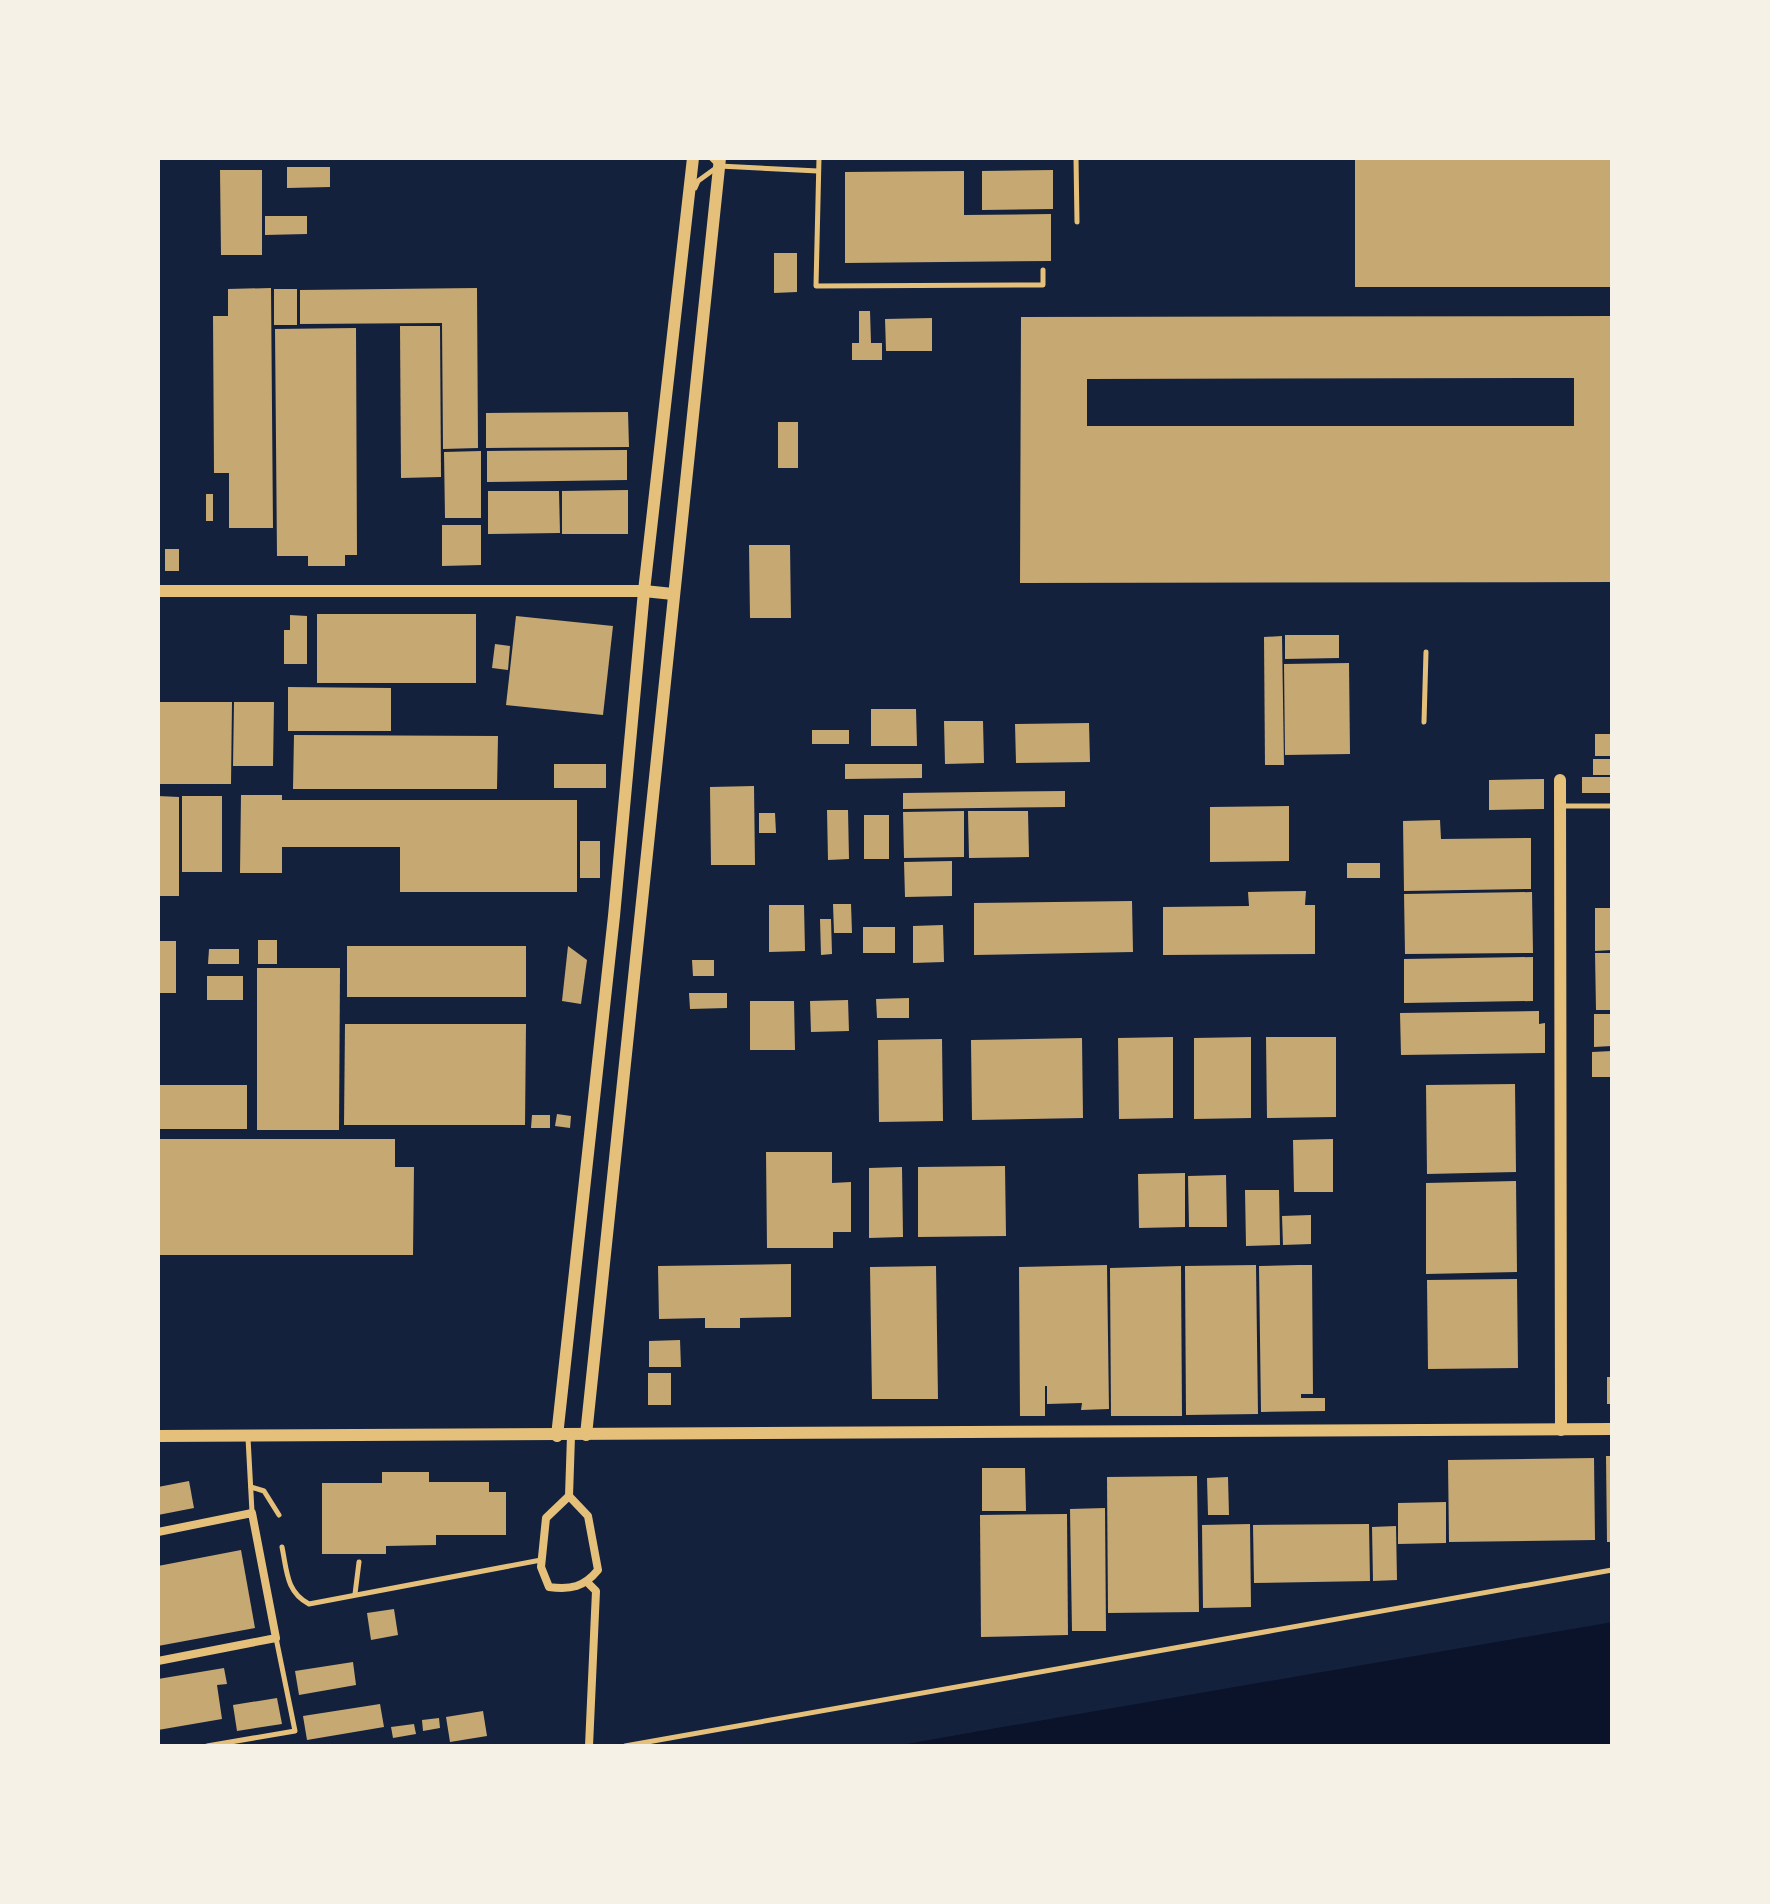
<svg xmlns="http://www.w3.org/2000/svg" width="1770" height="1904" font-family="Literata,serif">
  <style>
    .water { fill: #0b132b }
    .pier { fill: #14213d }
    .building { fill: #c6a872; fill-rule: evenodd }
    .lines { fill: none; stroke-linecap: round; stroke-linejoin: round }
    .service { stroke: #e5c07b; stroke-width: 5 }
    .minor { stroke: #e5c07b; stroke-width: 8 }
    .tertiary { stroke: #e5c07b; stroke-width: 12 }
  </style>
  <rect width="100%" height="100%" fill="#14213d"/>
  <path class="water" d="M1612,1622V1746H896L1159,1698Z"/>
  <path class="pier" d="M1612,1618V1622L892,1746L895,1742L1158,1694Z"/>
  <g class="building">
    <rect x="1355" y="158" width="257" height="129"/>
    <path d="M287,167H330V187L287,188Z"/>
    <path d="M220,170H262V255H221Z"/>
    <path d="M1053,170V209L982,210V171Z"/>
    <path d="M964,171V215L1051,214V261L845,263V172Z"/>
    <path d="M265,216H307V234L265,235Z"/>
    <path d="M774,253H797V292L774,293Z"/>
    <path d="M271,288L273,528H229V473H214L213,316H228V289Z"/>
    <path d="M477,288L478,448L443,449L442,323L300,324V290Z"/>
    <rect x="274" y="289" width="23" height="36"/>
    <path d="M859,311H870L871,343H882V360H852V343H859Z"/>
    <path d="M1612,316V582L1020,583L1021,317ZM1574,378V426H1087V379Z"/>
    <path d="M932,318V351H886L885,319Z"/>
    <path d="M400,326H440L441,477L401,478Z"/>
    <path d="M356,328L357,555H345V566H308V556H277L275,329Z"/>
    <path d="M628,412L629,447L486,448V413Z"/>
    <rect x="778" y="422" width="20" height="46"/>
    <path d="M627,450V480L487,482V451Z"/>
    <path d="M481,451V518H445L444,452Z"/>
    <path d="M628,490V534H562V491Z"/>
    <path d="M488,491H559L560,533L488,534Z"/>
    <rect x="206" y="494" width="7" height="27"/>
    <path d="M442,525H481V565L442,566Z"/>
    <path d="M749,545H790L791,618H750Z"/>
    <rect x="165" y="549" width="14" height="22"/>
    <rect x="317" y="614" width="159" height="69"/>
    <path d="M290,615L307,616V664H284V630H290Z"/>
    <path d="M516,616L613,626L603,715L506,705Z"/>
    <path d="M1285,635H1339V658L1285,659Z"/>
    <path d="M1282,636L1284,765H1265L1264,637Z"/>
    <path d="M495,644L510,646L508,670L492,668Z"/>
    <path d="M1349,663L1350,754L1285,755L1284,664Z"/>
    <path d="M288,687L391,688V731H288Z"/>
    <path d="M158,702H232L231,784H158Z"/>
    <path d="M234,702H274L273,766H233Z"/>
    <path d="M871,709H916L917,746H871Z"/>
    <path d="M944,721H983L984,763L945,764Z"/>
    <path d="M1089,723L1090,762L1016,763L1015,724Z"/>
    <rect x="812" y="730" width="37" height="14"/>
    <rect x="1595" y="734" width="17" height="22"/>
    <path d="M294,735L498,736L497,789H293Z"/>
    <rect x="1593" y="759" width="19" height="16"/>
    <rect x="554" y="764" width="52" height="24"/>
    <path d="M845,764H922V778L845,779Z"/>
    <rect x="1582" y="777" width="30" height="16"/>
    <path d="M1544,779V809L1489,810V780Z"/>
    <path d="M754,786L755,865H711L710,787Z"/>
    <path d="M1065,791V807L903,809V793Z"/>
    <path d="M241,795H282V800H577V892H400V847H282V873H240Z"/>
    <path d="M158,796L179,797V896H158Z"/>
    <rect x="182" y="796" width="40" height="76"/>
    <path d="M1289,806V861L1210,862V807Z"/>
    <path d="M827,810H848L849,859L828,860Z"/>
    <path d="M964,811V857L904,858L903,812Z"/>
    <path d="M968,811H1028L1029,857L969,858Z"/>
    <path d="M759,813H775L776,833H759Z"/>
    <rect x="864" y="815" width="25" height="44"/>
    <path d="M1440,820L1441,839L1531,838V889L1404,891L1403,821Z"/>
    <rect x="580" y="841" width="20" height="37"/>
    <path d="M952,861V896L905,897L904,862Z"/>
    <rect x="1347" y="863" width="33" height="15"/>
    <path d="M1306,891L1305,905H1315V954L1163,955V907L1249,906L1248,892Z"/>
    <path d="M1532,892L1533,953L1405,954L1404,894Z"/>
    <path d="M1132,901L1133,952L974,955V903Z"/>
    <path d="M833,904H851L852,933H834Z"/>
    <path d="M769,905H804L805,951L769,952Z"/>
    <path d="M1595,908H1612V950L1595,951Z"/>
    <path d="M820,919H831L832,954L821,955Z"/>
    <path d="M943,925L944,962L913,963V926Z"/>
    <rect x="863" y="927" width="32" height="26"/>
    <rect x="258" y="940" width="19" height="24"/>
    <rect x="158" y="941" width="18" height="52"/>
    <rect x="347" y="946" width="179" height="51"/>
    <path d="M568,946L587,960L581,1004L562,1001Z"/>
    <path d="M209,949H239V964H208Z"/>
    <path d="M1595,953H1612V1010H1596Z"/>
    <path d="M1533,957V1001L1404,1003V959Z"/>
    <path d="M692,960H714V976H693Z"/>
    <path d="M257,968H340L339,1130H257Z"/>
    <rect x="207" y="976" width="36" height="24"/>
    <path d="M689,993H727V1008L690,1009Z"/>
    <path d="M909,998V1018H877L876,999Z"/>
    <path d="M848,1000L849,1031L811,1032L810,1001Z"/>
    <path d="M750,1001H794L795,1050H750Z"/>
    <path d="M1539,1011V1024L1545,1023V1053L1401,1055L1400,1013Z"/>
    <path d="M1594,1014H1612V1046L1594,1047Z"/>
    <path d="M345,1024H526L525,1125H344Z"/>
    <path d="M1173,1037V1118L1119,1119L1118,1038Z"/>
    <path d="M1251,1037V1118L1194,1119V1038Z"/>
    <path d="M1266,1037H1336V1117L1267,1118Z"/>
    <path d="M1082,1038L1083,1118L972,1120L971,1040Z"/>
    <path d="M942,1039L943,1121L879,1122L878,1040Z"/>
    <path d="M1612,1051V1077H1592V1052Z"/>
    <path d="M1515,1084L1516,1172L1427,1174L1426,1085Z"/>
    <rect x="158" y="1085" width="89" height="44"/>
    <path d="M557,1114L571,1116L570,1128L555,1126Z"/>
    <path d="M532,1115H550V1128H531Z"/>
    <path d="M158,1139H395V1167H414L413,1255H158Z"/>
    <path d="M1333,1139V1192H1294L1293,1140Z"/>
    <path d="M766,1152H832V1183L851,1182V1232H833V1248H767Z"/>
    <path d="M1005,1166L1006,1236L918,1237V1167Z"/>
    <path d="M902,1167L903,1237L869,1238V1168Z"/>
    <path d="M1185,1173V1227L1139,1228L1138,1174Z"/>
    <path d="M1226,1175L1227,1227H1189L1188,1176Z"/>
    <path d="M1516,1181L1517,1272L1426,1274V1183Z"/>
    <path d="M1245,1190H1279L1280,1245L1246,1246Z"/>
    <path d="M1311,1215V1244L1283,1245L1282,1216Z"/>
    <path d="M791,1264V1317L740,1318V1328H705V1318L659,1319L658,1266Z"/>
    <path d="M1107,1265L1109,1409L1081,1410L1082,1403L1047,1404V1386H1045V1416H1020L1019,1267Z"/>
    <path d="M1256,1265L1258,1414L1186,1415L1185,1266Z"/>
    <path d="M1299,1265H1312L1313,1394H1301V1398H1325V1411L1261,1412L1259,1266Z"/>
    <path d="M936,1266L938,1399H872L870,1267Z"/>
    <path d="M1181,1266L1182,1416H1111L1110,1268Z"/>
    <path d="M1517,1279L1518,1368L1428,1369L1427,1280Z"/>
    <path d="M680,1340L681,1367H649V1341Z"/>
    <rect x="648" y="1373" width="23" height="32"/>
    <rect x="1607" y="1377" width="5" height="27"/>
    <path d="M1606,1456H1612V1542H1607Z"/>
    <path d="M1594,1458L1595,1540L1449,1542L1448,1460Z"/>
    <path d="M982,1468H1025L1026,1511H982Z"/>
    <path d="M382,1472H429V1482H489V1492H506V1535H436V1545L386,1546V1554H322V1483H382Z"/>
    <path d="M1197,1476L1199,1612L1108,1613L1107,1477Z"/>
    <path d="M1228,1477L1229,1515H1208L1207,1478Z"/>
    <path d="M189,1481L194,1508L158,1515V1487Z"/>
    <path d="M1446,1502V1543L1398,1544V1503Z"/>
    <path d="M1105,1508L1106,1631H1072L1070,1509Z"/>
    <path d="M1067,1514L1068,1635L981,1637L980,1515Z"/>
    <path d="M1250,1524L1251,1607L1203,1608L1202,1525Z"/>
    <path d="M1369,1524L1370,1581L1254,1583L1253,1525Z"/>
    <path d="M1396,1526L1397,1580L1373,1581L1372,1527Z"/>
    <path d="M241,1550L255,1628L158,1646V1566Z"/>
    <path d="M394,1609L398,1635L371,1640L367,1613Z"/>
    <path d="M353,1662L356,1685L299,1695L295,1671Z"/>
    <path d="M224,1668L227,1684L217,1685L222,1719L158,1730V1679Z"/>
    <path d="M277,1698L282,1724L237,1731L233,1705Z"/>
    <path d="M380,1704L384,1727L307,1740L303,1716Z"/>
    <path d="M483,1711L487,1736L450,1742L446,1717Z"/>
    <path d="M439,1718L440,1728L423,1731L422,1720Z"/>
    <path d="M414,1724L416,1734L393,1738L391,1727Z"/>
  </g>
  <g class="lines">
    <g class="service">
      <path d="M711,158L719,166L818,171"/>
      <path d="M819,158L816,286L1043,285V270"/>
      <path d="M1076,158L1077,222"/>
      <path d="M695,188L698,181L716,168"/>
      <path d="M1424,722L1426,652"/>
      <path d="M1561,806H1612"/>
      <path d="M248,1438L252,1512"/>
      <path d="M251,1487L264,1491L279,1515"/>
      <path d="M282,1547C287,1571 286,1592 309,1604L541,1560"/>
      <path d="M355,1594L359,1562"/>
      <path d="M207,1746L295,1731L276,1638"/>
      <path d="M625,1746L1612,1570"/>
    </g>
    <g class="minor">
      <path d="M569,1496L588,1516L598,1570C584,1587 571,1590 549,1587L541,1567L546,1518L569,1496L571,1436"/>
      <path d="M158,1532L252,1513L276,1638L158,1661"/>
      <path d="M588,1583L596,1591L589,1746"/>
    </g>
    <g class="tertiary">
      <path d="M158,591H644L673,594"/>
      <path d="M1560,780L1561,1430"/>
      <path d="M586,1435L720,158"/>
      <path d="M158,1436L1612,1429"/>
      <path d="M557,1436L614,916L644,591L693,158"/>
    </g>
  </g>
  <rect width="1770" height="1904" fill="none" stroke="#f6f1e7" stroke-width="320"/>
</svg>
